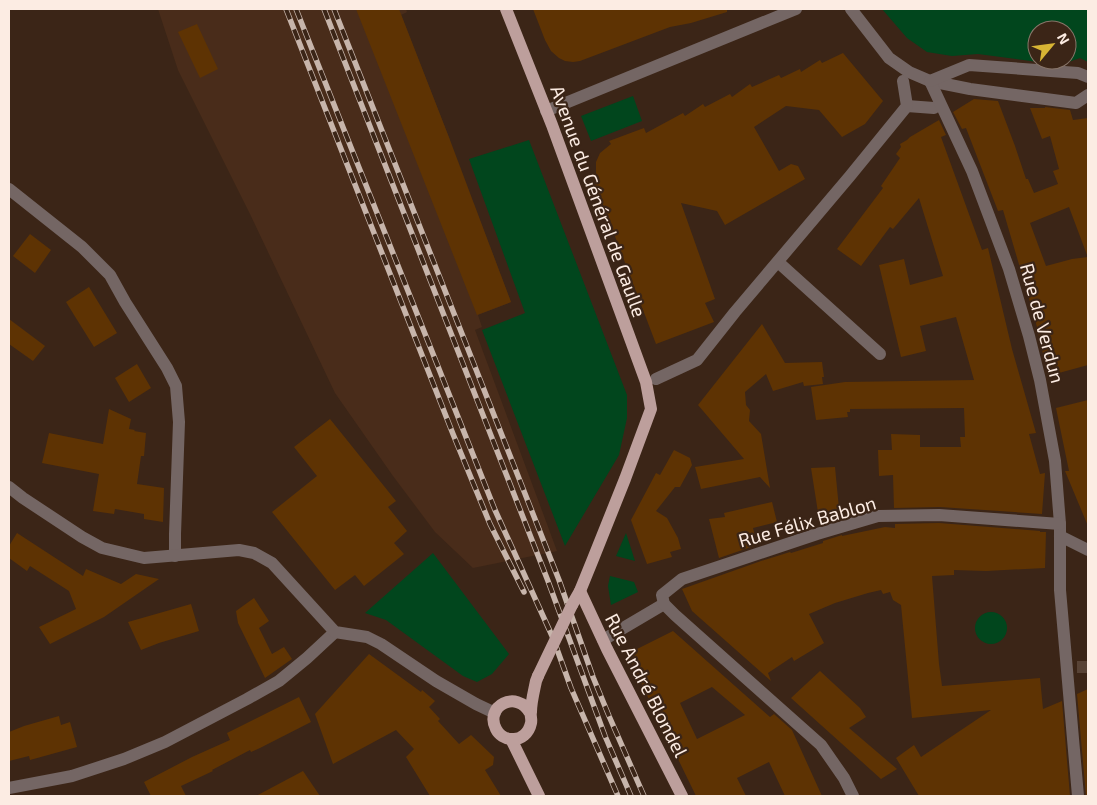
<svg xmlns="http://www.w3.org/2000/svg" width="1097" height="805" font-family="'Exo 2',sans-serif">
  <style>
    .built { fill: #492c1a }
    .green { fill: #01461d; fill-rule: evenodd }
    .building { fill: #5e3303; fill-rule: evenodd }
    .lines { fill: none; stroke-linecap: round; stroke-linejoin: round }
    .pedestrian-tunnel { stroke: #584336; stroke-width: 12; stroke-dasharray: 12 6; stroke-linecap: butt }
    .pedestrian { stroke: #746664; stroke-width: 12 }
    .minor { stroke: #746664; stroke-width: 12 }
    .tertiary { stroke: #746664; stroke-width: 12 }
    .primary { stroke: #bd9f9c; stroke-width: 12 }
    .rail-casing { stroke: #c7b5ab; stroke-width: 5.5 }
    .rail { stroke: #3b2517; stroke-width: 4; stroke-dasharray: 11; stroke-linecap: butt }
    .primary-bridge { stroke: #bd9f9c; stroke-width: 12 }
    .labels { text-anchor: middle; dominant-baseline: central; stroke-width: 4.5; stroke-linejoin: round; paint-order: stroke }
    .street-label { font-size: 19px; fill: #fcece3; stroke: #3b2517 }
  </style>
  <rect width="100%" height="100%" fill="#3b2517"/>
  <path class="built" d="M158,9H406L407,12L401,15L450,140L446,141L458,163L511,302L478,315L482,327L475,330L557,551L473,568L435,532L393,476L335,393L250,214L178,70Z"/>
  <g class="green">
    <path d="M882,9H1088V62L1080,58L1060,65L978,54L952,56L927,52L907,38ZM1037,30H1067V60H1037Z"/>
    <path d="M633,96L642,121L591,141L581,116Z"/>
    <path d="M529,140L627,395V418L619,455L565,546L482,330L525,313L469,159Z"/>
    <path d="M626,533L635,561L616,556Z"/>
    <path d="M433,553L509,654L492,674L477,682L463,676L386,620L365,613Z"/>
    <path d="M610,576L634,582L638,592L611,605L608,586Z"/>
    <circle cx="991" cy="628" r="16"/>
  </g>
  <g class="building">
    <path d="M356,9H399L450,140L511,302L477,315Z"/>
    <path d="M533,9H727V12L691,23L670,27L580,61L573,62L565,61L559,58L551,51L545,40Z"/>
    <path d="M197,24L218,69L200,78L178,32Z"/>
    <path d="M843,53L883,101L865,124L842,137L819,110L786,106L754,127L779,171L791,164L798,166L805,179L725,225L717,211L681,203L715,299L705,303L714,322L656,344L592,176L596,175V162L600,153L611,144L609,141L644,128L646,133L683,113L685,116L703,104L705,107L730,94L732,97L750,84L752,87L779,75L781,78L800,69L801,72L820,60L822,63Z"/>
    <path d="M974,99L998,101L1015,146L1026,179H1028L1034,193L1058,184L1053,171L1059,169L1050,136L1042,139L1030,108H1045V107L1070,110L1073,120L1088,118V255H1087L1069,207L1030,223L1046,266L1072,259L1088,257V365L1048,376L1035,319L1003,210L998,211L966,128L962,129L953,112Z"/>
    <path d="M939,120L946,135L941,137L982,250L988,248L1012,349L1036,433L1029,434L1040,474L1045,473L1042,514L940,507L894,508L893,475L879,476L878,450H892L891,434L920,435V447H961L960,437H965L964,408L850,409V412H847L848,417L816,420L811,387L845,382L974,380L956,317L920,326L926,351L901,357L879,265L904,259L910,285L943,276L919,198L893,229L890,227L861,266L837,249L883,188L881,186L900,158L896,154L901,147L900,144L907,140L910,137Z"/>
    <path d="M30,234L51,250L35,273L13,256Z"/>
    <path d="M89,287L117,333L94,347L66,302Z"/>
    <path d="M9,319L45,346L33,361L9,344Z"/>
    <path d="M762,324L785,363L822,362L824,377H822L823,384L804,386L803,382L773,391L766,374L745,392L746,405L750,410L749,421L761,434L770,488L760,477L701,489L695,467L744,459L698,405Z"/>
    <path d="M137,364L151,388L129,402L115,378Z"/>
    <path d="M1088,400V526L1065,471H1069L1056,408Z"/>
    <path d="M109,409L131,419L129,429L135,430L134,431L146,433L144,456H141L137,484L164,488L163,522L144,519V514L115,509L114,514L93,511L99,474L42,463L49,433L103,444Z"/>
    <path d="M330,419L396,501L388,507L407,531L394,543L404,554L364,586L355,575L335,590L272,512L317,476L294,447Z"/>
    <path d="M674,450L690,458L692,465L680,487H675L656,511L667,518L678,538L681,549L670,552L672,557L647,564L631,520L656,473L660,475Z"/>
    <path d="M835,467L840,519L820,525L811,468Z"/>
    <path d="M772,502L777,522L753,528L757,545L719,558L709,519L725,517L724,513Z"/>
    <path d="M939,523L1040,531V532H1046L1045,568L986,571L954,570V575L932,576L939,664L942,686L1040,678L1043,709L1062,701L1070,796H919L896,758L914,745L921,757L991,710L912,718L901,605L893,600L890,592L883,594L881,590L868,593L835,603L809,614L824,643L794,661L792,657L768,673L771,681L692,611L682,589L761,561L790,552L791,553L823,543V541L842,535V536L885,527L895,528V524Z"/>
    <path d="M17,533L83,576L86,569L121,584L136,574L159,579L104,617L50,644L39,627L76,609L69,591L30,566L27,571L9,558V546Z"/>
    <path d="M254,598L269,621L259,628L272,654L284,647L292,659L265,678L238,623L236,611Z"/>
    <path d="M191,604L199,631L159,643L141,650L128,622Z"/>
    <path d="M673,631L770,717L774,714L792,730L822,796H785L769,762L737,778L746,796H696L627,654ZM712,687L745,715L697,739L680,703Z"/>
    <path d="M369,654L421,692L422,690L435,701L429,707L440,719L438,721L459,744L471,735L494,757L493,765L485,770L501,796H430L406,757L414,749L396,730L333,764L315,714Z"/>
    <path d="M820,671L860,708L866,717L849,728L897,769L881,779L791,698Z"/>
    <path d="M1088,689V796H1086L1077,694Z"/>
    <path d="M299,697L311,722L260,748L251,752L250,750L212,770L213,771L181,786L186,796H151L144,782L192,757L230,740L227,733Z"/>
    <path d="M59,716L61,725L70,722L77,747L30,760L29,756L9,761V732L24,726Z"/>
    <path d="M303,771L320,796H256Z"/>
  </g>
  <g class="lines">
    <path class="pedestrian-tunnel" d="M1077,667H1088"/>
    <g class="pedestrian">
      <path d="M907,106L934,108"/>
      <path d="M778,262L880,354"/>
      <path d="M656,379L697,360L735,312L850,176L907,106L903,81"/>
      <path d="M1060,536L1088,550"/>
    </g>
    <g class="minor">
      <path d="M851,9L889,58L909,72L930,81L970,89L1076,103L1088,95"/>
      <path d="M930,81L972,171L1009,269L1029,336L1040,380L1055,461L1060,524V590L1078,796"/>
      <path d="M930,81L969,65L1078,73L1088,77"/>
      <path d="M546,111L796,9"/>
      <path d="M9,189L82,247L110,275L125,302L167,368L176,386L179,422L175,534V556"/>
      <path d="M603,640L664,604"/>
      <path d="M9,788L72,776L124,759L165,742L247,699L279,681L307,658L335,632"/>
      <path d="M853,796L844,778L821,745L675,615L664,604L662,595L682,579L817,534L878,516L939,515L1060,524"/>
    </g>
    <path class="tertiary" d="M9,487L23,498L82,537L102,548L144,558L239,550L254,553L272,563L335,632L367,637L381,644L436,681L476,704L495,713"/>
    <g class="primary">
      <path d="M506,9L552,125L646,382L651,409L625,479L593,559L580,591L572,605"/>
      <path d="M580,591L607,649L682,796"/>
      <path d="M530,713C517,689 484,706 496,729C499,735 505,739 512,739C521,740 529,733 531,723C532,719 530,716 531,712C531,702 534,691 536,681L538,676"/>
      <path d="M511,739L539,796"/>
    </g>
    <g class="rail-casing">
      <g id="rail">
        <path d="M286,9L453,434L490,524L524,592"/>
        <path d="M296,9L495,510L553,638L571,688L618,796"/>
        <path d="M324,9L548,581L605,736L631,796"/>
        <path d="M334,9L559,580L593,677L609,716L644,796"/>
      </g>
    </g>
    <use href="#rail" class="rail"/>
    <path class="primary-bridge" d="M538,676L572,605"/>
  </g>
  <g class="labels">
    <g class="street-label">
      <text transform="translate(599 201) rotate(70)">Avenue du Général de Gaulle</text>
      <text transform="translate(1043 323) rotate(75)">Rue de Verdun</text>
      <text transform="translate(807 521) rotate(-16)">Rue Félix Bablon</text>
      <text transform="translate(647 685) rotate(63)">Rue André Blondel</text>
    </g>
  </g>
  <rect width="1097" height="805" fill="none" stroke="#fcece3" stroke-width="20"/>
  <g transform="translate(1052 45) rotate(61)"><circle r="24" fill="#3b2517" stroke="#887569"/>
  <path d="M0-4L9 19L0 12L-9 19Z" fill="#d7b434"/>
  <text y="-8" font-size="14" font-weight="bold" text-anchor="middle" fill="#fcece3">N</text>
  </g>
</svg>
